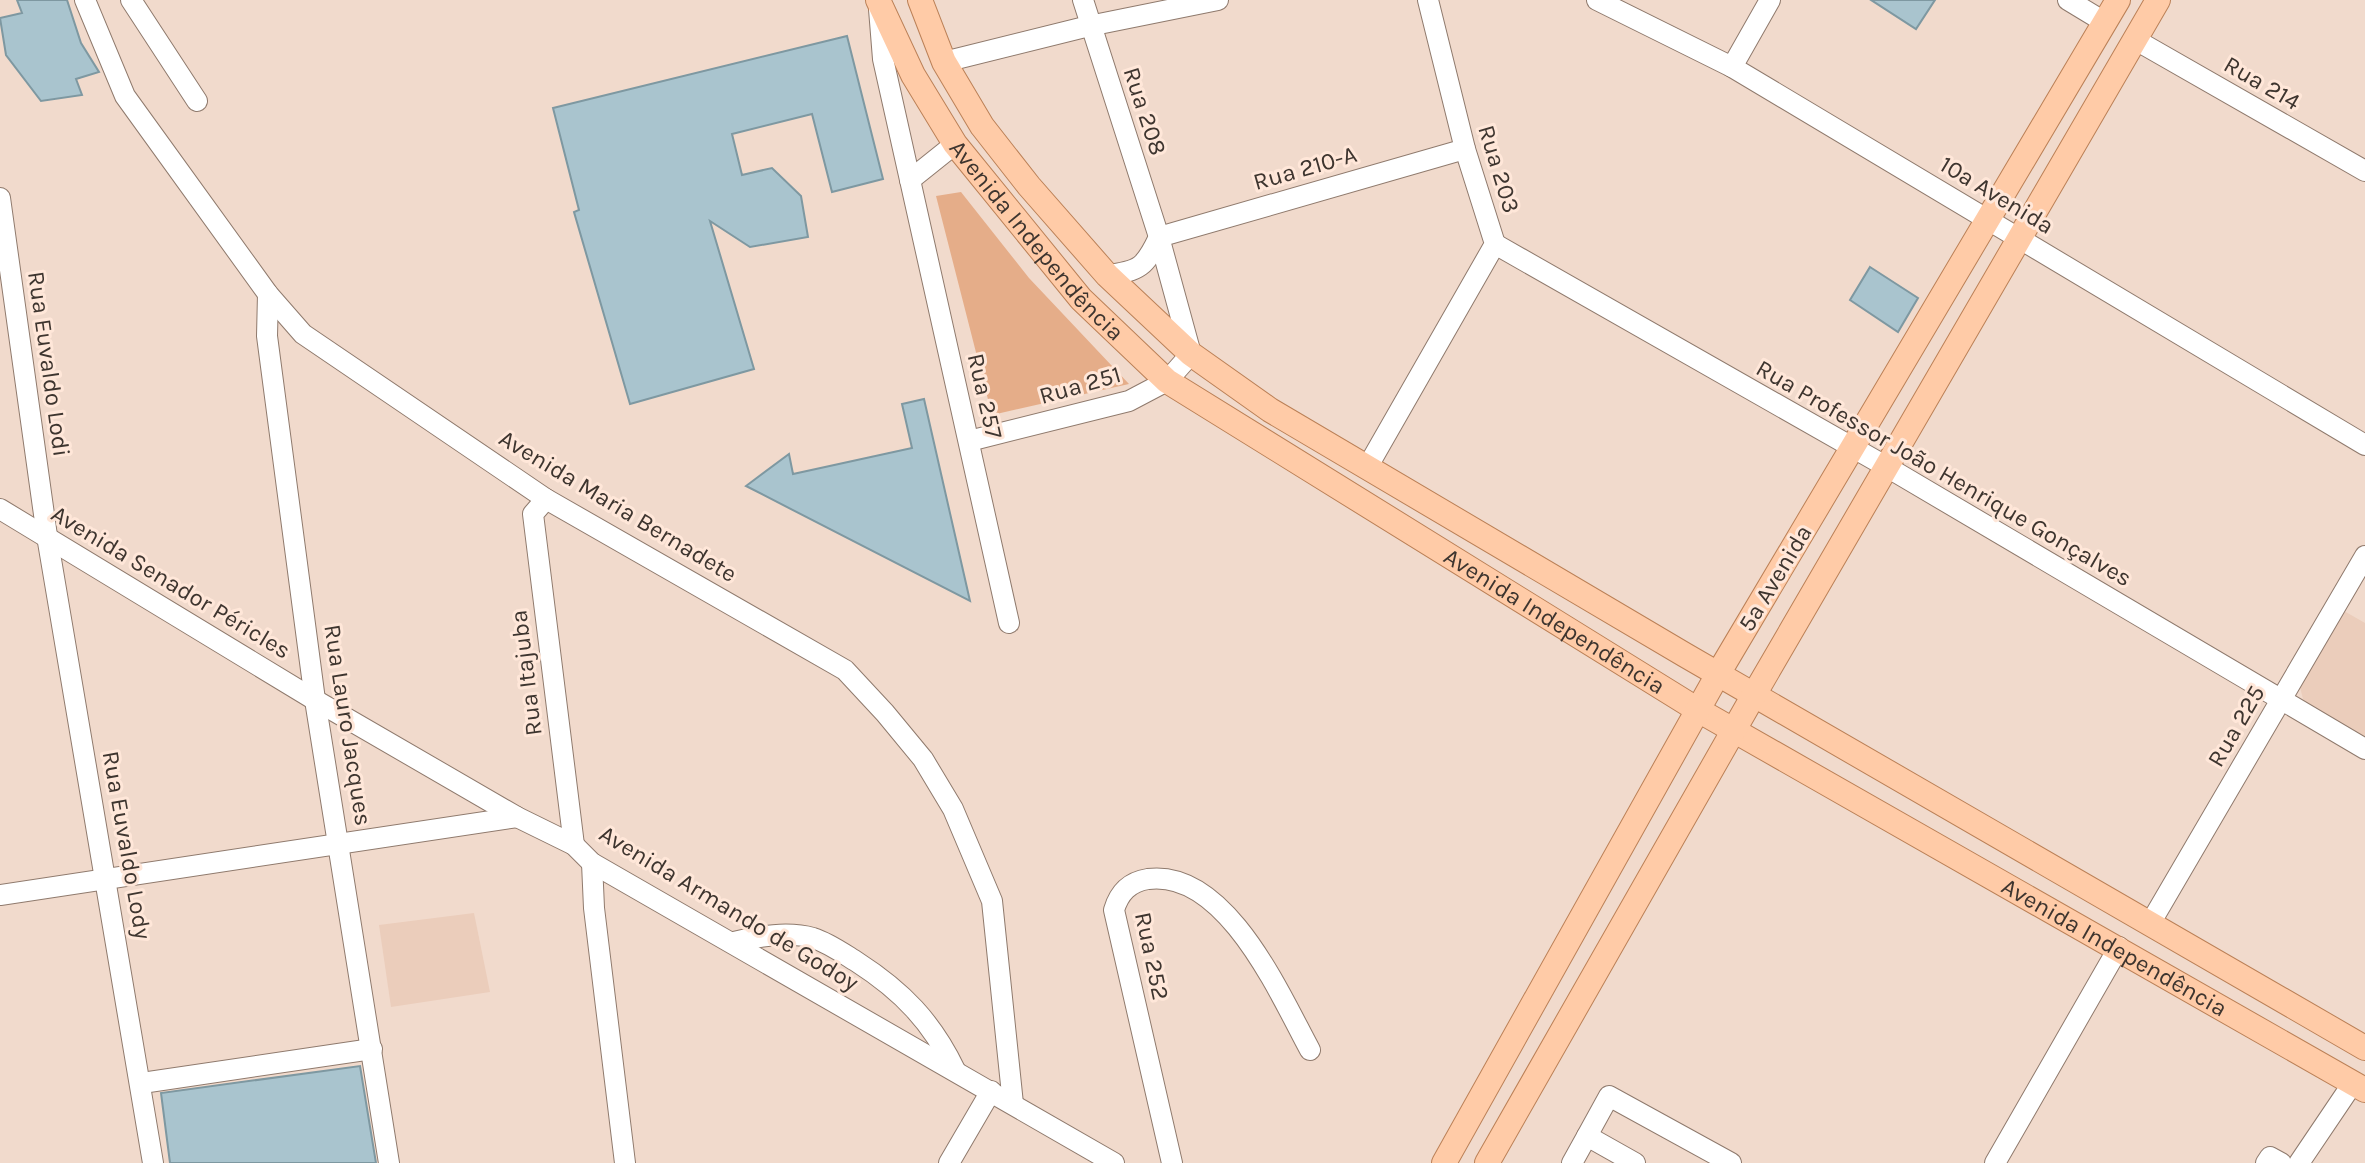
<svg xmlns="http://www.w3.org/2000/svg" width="2365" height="1163" font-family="Karla,sans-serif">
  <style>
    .built { fill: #ebcdbb }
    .green { fill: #e5ad89 }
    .building { fill: #a9c4ce; stroke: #7e98a1; stroke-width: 2 }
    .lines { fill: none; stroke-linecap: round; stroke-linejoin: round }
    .minor-casing { stroke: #8f7a6d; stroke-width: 22 }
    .major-casing { stroke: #bb8057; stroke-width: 26 }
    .minor { stroke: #fff; stroke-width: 20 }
    .major { stroke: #ffcba7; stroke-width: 24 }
    .labels { text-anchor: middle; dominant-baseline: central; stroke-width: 6; stroke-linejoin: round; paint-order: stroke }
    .street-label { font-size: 24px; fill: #3e352f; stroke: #ffe7d9 }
  </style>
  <rect width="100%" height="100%" fill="#f1dacc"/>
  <g class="built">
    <path d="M2344,611L2365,623V741L2305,707L2300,687Z"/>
    <path d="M474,913L490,992L391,1007L379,925Z"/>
  </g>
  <path class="green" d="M961,192L1029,278L1129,384L992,415L936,196Z"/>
  <g class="building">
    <path d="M17,0H67L81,43L99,72L76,79L82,95L41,101L6,55L0,18L22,13Z"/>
    <path d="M1871,0H1935L1916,29Z"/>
    <path d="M847,36L883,179L832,192L812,114L732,134L742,175L772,168L801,196L808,237L750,247L710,221L754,369L630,404L574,212L579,210L553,108Z"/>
    <path d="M1870,267L1918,298L1898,332L1850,300Z"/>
    <path d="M924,399L970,601L746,486L789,454L793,474L912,448L902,404Z"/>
    <path d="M360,1066L376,1163H170L161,1093Z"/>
  </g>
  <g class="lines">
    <g class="minor-casing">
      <g id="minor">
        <path d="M85,0L125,96L268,294L303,334L546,499L845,670L885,713L923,759L953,809L992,901L1013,1104"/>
        <path d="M131,0L197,101"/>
        <path d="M1597,0L1732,67L2365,445"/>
        <path d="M2068,0L2106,23"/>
        <path d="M879,9L883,59L1009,623"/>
        <path d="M2134,39L2365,171"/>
        <path d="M944,62L1089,26L1218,0"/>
        <path d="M1732,67L1770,0"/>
        <path d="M910,180L955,144"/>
        <path d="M0,198L47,536L153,1163"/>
        <path d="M1159,237L1465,149"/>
        <path d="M1495,244L1887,467L2365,749"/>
        <path d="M1107,275C1140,271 1145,267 1159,237"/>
        <path d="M268,294L267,336L315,700L389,1163"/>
        <path d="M969,441L1129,401L1167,381L1191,354L1159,237L1083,0"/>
        <path d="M1368,466L1495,244L1465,149L1428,0"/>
        <path d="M546,499L533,514L574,845"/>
        <path d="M0,509L315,700L517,817L574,845L592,863L1114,1163"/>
        <path d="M592,863L594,908L625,1163"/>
        <path d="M0,895L517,817"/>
        <path d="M2151,922L2365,556"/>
        <path d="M734,942C759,936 788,931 813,938C829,943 844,954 857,962C902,991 932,1022 955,1070"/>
        <path d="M142,1083L372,1049"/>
        <path d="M1587,1136L1609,1096L1731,1163"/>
        <path d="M949,1163L991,1091"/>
        <path d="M1172,1163L1114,910C1119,893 1129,882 1148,879C1226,869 1280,995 1310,1050"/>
        <path d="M1572,1163L1587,1136L1635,1163"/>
        <path d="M1995,1163L2119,947"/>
        <path d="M2266,1163L2270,1157L2281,1163"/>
        <path d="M2299,1163L2353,1083"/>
      </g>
    </g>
    <g class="major-casing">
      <g id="major">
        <path id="s1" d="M878,0L913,75L955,144L1081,299L1167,381L1698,710L2365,1090"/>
        <path d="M920,0L944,62L982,126L1029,186L1107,275L1191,354L1270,410L1685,655L2365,1048"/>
        <path d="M1444,1163L1718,674L2118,0"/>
        <path d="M1487,1163L1755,693L2158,0"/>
      </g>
    </g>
    <use href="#minor" class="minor"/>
    <use href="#major" class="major"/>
  </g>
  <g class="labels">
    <g class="street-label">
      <text transform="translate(2262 83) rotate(30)">Rua 214</text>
      <text transform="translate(1145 111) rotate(72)">Rua 208</text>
      <text transform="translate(1305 168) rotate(-16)">Rua 210-A</text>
      <text transform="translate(1499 169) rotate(73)">Rua 203</text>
      <text transform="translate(1997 195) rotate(31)">10ª Avenida</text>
      <text stroke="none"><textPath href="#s1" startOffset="290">Avenida Independência</textPath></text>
      <text transform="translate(49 364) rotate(82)">Rua Euvaldo Lodi</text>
      <text transform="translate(1080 385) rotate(-16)">Rua 251</text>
      <text transform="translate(985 396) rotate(77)">Rua 257</text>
      <text transform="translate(1944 473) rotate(30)">Rua Professor João Henrique Gonçalves</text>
      <text transform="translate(618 506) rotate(31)">Avenida Maria Bernadete</text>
      <text transform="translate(1775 578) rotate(-59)">5ª Avenida</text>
      <text transform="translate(171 582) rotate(31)">Avenida Senador Péricles</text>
      <text stroke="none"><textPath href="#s1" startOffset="938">Avenida Independência</textPath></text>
      <text transform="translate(526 673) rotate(-97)">Rua Itajuba</text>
      <text transform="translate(348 725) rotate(81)">Rua Lauro Jacques</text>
      <text transform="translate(2236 726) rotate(-60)">Rua 225</text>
      <text transform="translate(127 845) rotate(80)">Rua Euvaldo Lody</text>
      <text transform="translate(729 908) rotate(31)">Avenida Armando de Godoy</text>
      <text stroke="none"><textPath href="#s1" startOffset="1586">Avenida Independência</textPath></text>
      <text transform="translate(1152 956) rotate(78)">Rua 252</text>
    </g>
  </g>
</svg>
